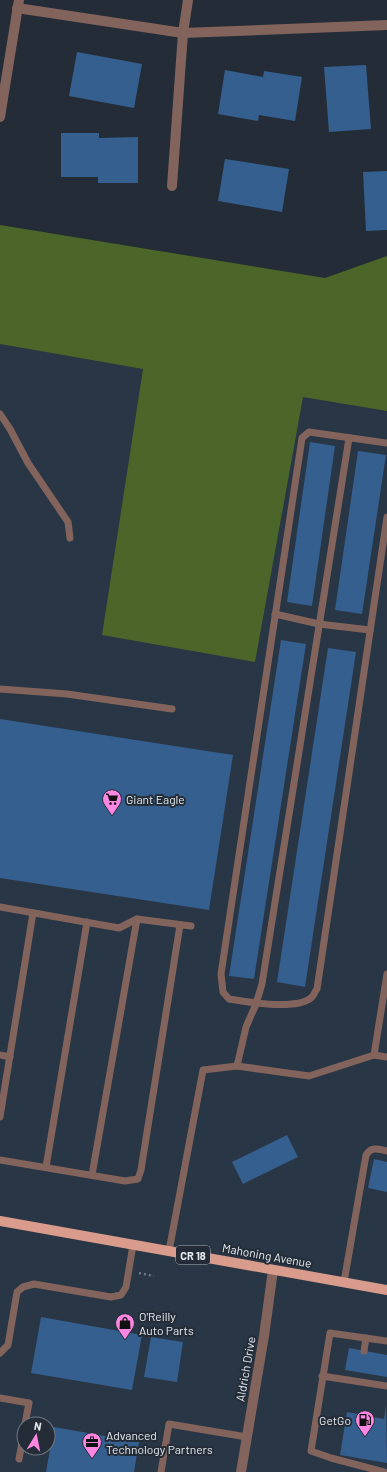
<svg xmlns="http://www.w3.org/2000/svg" width="387" height="1472" font-family="Barlow,sans-serif">
  <style>
    .built { fill: #293645; fill-rule: evenodd }
    .forest { fill: #4c6629 }
    .building { fill: #355f8f }
    .lines { fill: none; stroke-linecap: round; stroke-linejoin: round }
    .path { stroke: #727a82; stroke-width: 2.5; stroke-dasharray: 2 3; stroke-linecap: butt }
    .service { stroke: #83645c; stroke-width: 7 }
    .minor { stroke: #83645c; stroke-width: 10 }
    .primary { stroke: #d99b8b; stroke-width: 10 }
    .labels { text-anchor: middle; dominant-baseline: central; stroke-width: 4; stroke-linejoin: round; paint-order: stroke }
    .shield { fill: #242d37; stroke: #abb1b9; stroke-width: 1 }
    .shield-label { font-size: 11px; font-weight: bold; fill: #e5eaf1 }
    .poi-label { font-size: 12px; fill: #e5eaf1; stroke: #242d37; text-anchor: start }
    .street-label { font-size: 12px; fill: #e5eaf1; stroke: #242d37 }
  </style>
  <rect width="100%" height="100%" fill="#242d37"/>
  <path class="built" d="M0,344L387,411V1472H0ZM24,1424H48V1448H24Z"/>
  <path class="forest" d="M0,225L325,278L387,256V411L303,397L255,662L102,635L143,369L0,344Z"/>
  <g class="building">
    <path d="M77,52L142,64L134,108L69,96Z"/>
    <path d="M366,65L371,129L329,132L324,67Z"/>
    <path d="M225,70L263,77L264,71L302,77L295,121L259,115L258,121L218,114Z"/>
    <path d="M61,133H99V138L138,137V183H98V177H61Z"/>
    <path d="M225,159L289,169L282,212L218,201Z"/>
    <path d="M387,171V230L366,231L363,172Z"/>
    <path d="M310,442L335,446L312,606L287,602Z"/>
    <path d="M358,451L386,455L362,614L335,610Z"/>
    <path d="M281,640L306,644L254,979L229,976Z"/>
    <path d="M328,648L356,652L305,987L277,982Z"/>
    <path d="M0,719L233,755L209,910L0,878Z"/>
    <path d="M287,1135L298,1157L243,1184L232,1162Z"/>
    <path d="M374,1159L387,1162V1192L368,1188Z"/>
    <path d="M41,1317L142,1335L132,1390L31,1373Z"/>
    <path d="M151,1337L183,1342L177,1382L144,1377Z"/>
    <path d="M349,1348L387,1355V1377L345,1370Z"/>
    <path d="M386,1405L387,1463L340,1455L347,1412L384,1419Z"/>
    <path d="M54,1427L139,1442L134,1472H46Z"/>
  </g>
  <g class="lines">
    <path class="path" d="M139,1273L154,1276"/>
    <g class="service">
      <path d="M0,414L10,429L28,463L68,522L70,538"/>
      <path d="M387,443L309,432L302,438L221,974L223,992L229,999C247,1002 298,1011 312,997C314,995 315,991 317,989L387,517"/>
      <path d="M275,614L319,624L370,630"/>
      <path d="M0,689L67,694L172,709"/>
      <path d="M0,907L119,928L137,919L191,926"/>
      <path d="M0,1055L10,1057"/>
      <path d="M374,1055L387,974"/>
      <path d="M237,1066L246,1027L256,1004L262,984L349,438"/>
      <path d="M0,1117L33,913"/>
      <path d="M0,1160L125,1181L138,1179L141,1170L180,925"/>
      <path d="M46,1167L87,922"/>
      <path d="M92,1175L137,919"/>
      <path d="M169,1251L203,1070L237,1066L309,1076L374,1055L387,1057"/>
      <path d="M344,1282L366,1155C372,1146 378,1149 387,1151"/>
      <path d="M364,1351L366,1338"/>
      <path d="M0,1353L8,1345L17,1292L23,1287L34,1284L111,1297L121,1295L126,1287L133,1245"/>
      <path d="M322,1376L387,1386"/>
      <path d="M0,1398L29,1403L25,1424"/>
      <path d="M19,1459L24,1432"/>
      <path d="M161,1472L169,1424L247,1437"/>
      <path d="M384,1472L331,1458L311,1451L330,1333L387,1341"/>
    </g>
    <g class="minor">
      <path d="M17,8L183,33L387,25"/>
      <path d="M0,117L19,0"/>
      <path d="M172,186L183,33L188,0"/>
      <path d="M241,1472L264,1336L273,1270"/>
    </g>
    <path class="primary" d="M0,1221L387,1290"/>
  </g>
  <defs>
    <g id="supermarket-pin" transform="scale(1)"><path d="M0 17L-7.5 6A9.5 9.5 0 1 1 7.5 6Z" fill="#fd86e2" stroke="#242d37"/><path d="M-6-5.5h2.5l.6 2H6L4.5 2H-2.5L-4.4-4H-6ZM-1.5 3.2a1.3 1.3 0 1 0 .1 0ZM3 3.2a1.3 1.3 0 1 0 .1 0Z" fill="#111"/></g>
    <g id="shop-pin" transform="scale(1)"><path d="M0 17L-7.5 6A9.5 9.5 0 1 1 7.5 6Z" fill="#fd86e2" stroke="#242d37"/><path d="M-5-2.5h2.3a2.7 3.5 0 0 1 5.4 0H5L5.5 6h-11ZM-1.5-2.5h3a1.5 2.3 0 0 0-3 0Z" fill="#111"/></g>
    <g id="fuel-pin" transform="scale(1)"><path d="M0 17L-7.5 6A9.5 9.5 0 1 1 7.5 6Z" fill="#fd86e2" stroke="#242d37"/><path d="M-5.5-6h7V0h2V4h1.3V-2.5L3-4.5l.8-.8L6-3V5H2.5V1h-1V6h-7ZM-4.2-4.7v3.2H.2V-4.7Z" fill="#111"/></g>
    <g id="office-pin" transform="scale(1)"><path d="M0 17L-7.5 6A9.5 9.5 0 1 1 7.5 6Z" fill="#fd86e2" stroke="#242d37"/><path d="M-6-3h4V-5.5h4V-3h4V5H-6ZM-1-4.5V-3h2v-1.5ZM-6 0V1H6V0Z" fill="#111"/></g>
  </defs>
  <g fill-rule="evenodd">
    <use href="#supermarket-pin" x="112" y="799"/>
    <use href="#shop-pin" x="125" y="1323"/>
    <use href="#fuel-pin" x="365" y="1420"/>
    <use href="#office-pin" x="92" y="1442"/>
  </g>
  <g class="labels">
    <rect class="shield" x="176" y="1246" width="34" height="18" rx="3"/>
    <g class="shield-label">
      <text x="193" y="1255">CR 18</text>
    </g>
    <g class="poi-label">
      <text x="126" y="799">Giant Eagle</text>
      <text x="139" y="1316">O'Reilly<tspan x="139" dy="14">Auto Parts</tspan></text>
      <text x="351" y="1420" text-anchor="end">GetGo</text>
      <text x="106" y="1435">Advanced<tspan x="106" dy="14">Technology Partners</tspan></text>
    </g>
    <g class="street-label">
      <text transform="translate(267 1255) rotate(10)">Mahoning Avenue</text>
      <text transform="translate(245 1369) rotate(-80)">Aldrich Drive</text>
    </g>
  </g>
  <g transform="translate(36 1436) rotate(10)"><circle r="19" fill="#242d37" stroke="#717981"/>
  <path d="M0-3L7 15L0 10L-7 15Z" fill="#fd86e2"/>
  <text y="-6" font-size="11" font-weight="bold" text-anchor="middle" fill="#e5eaf1">N</text>
  </g>
</svg>
